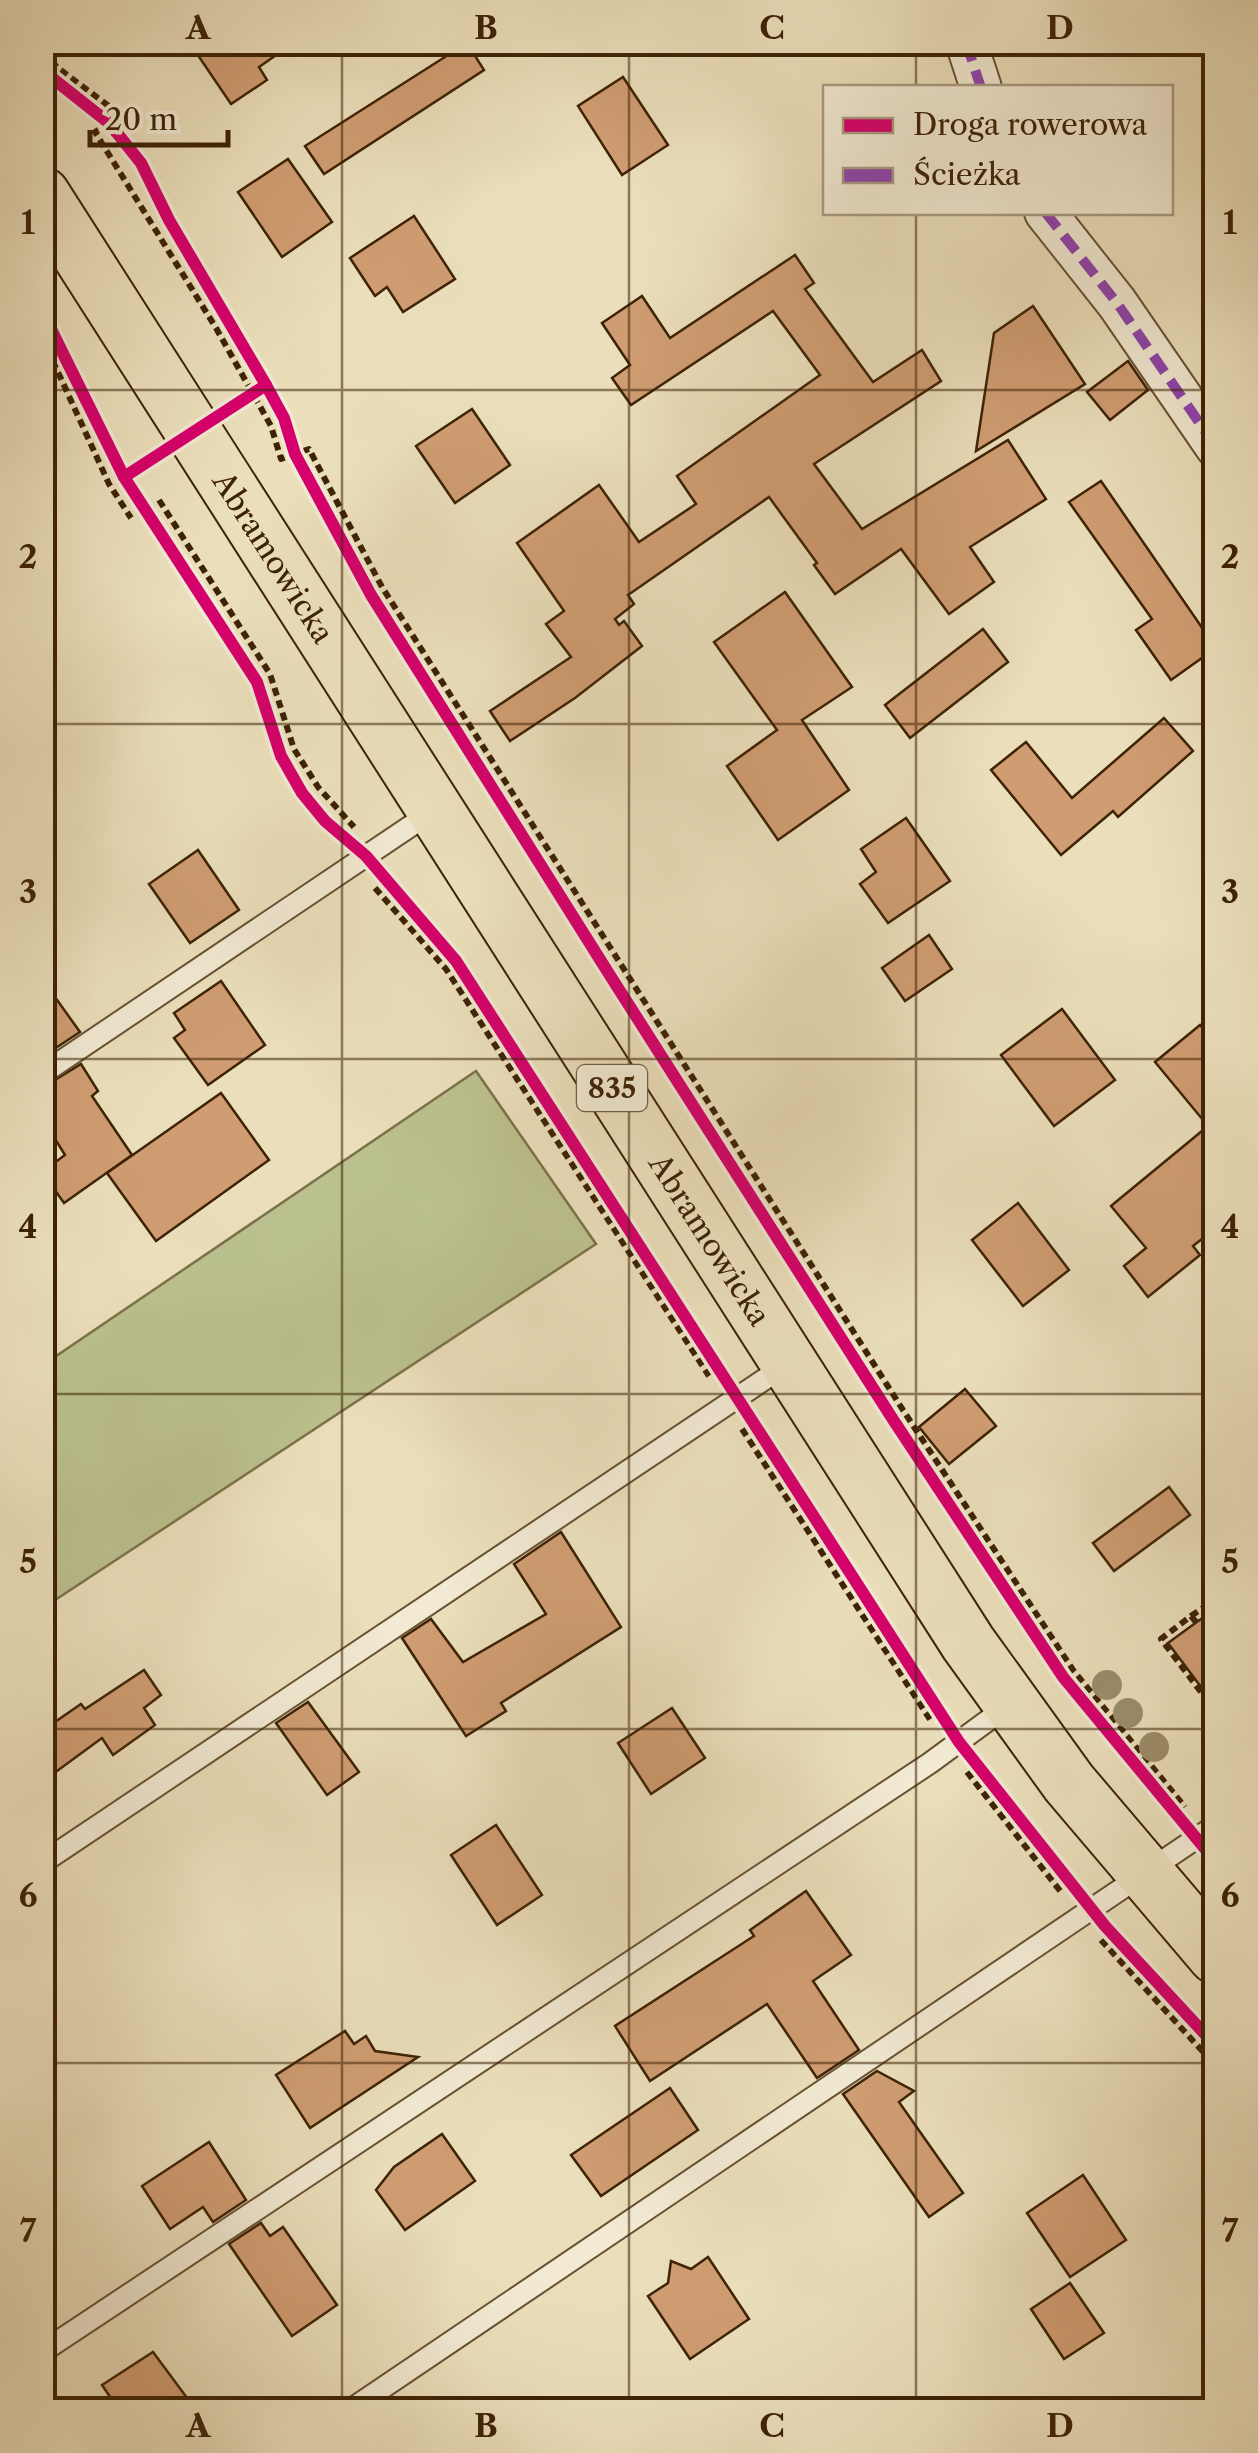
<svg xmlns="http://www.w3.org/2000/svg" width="1258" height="2453" font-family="'Libre Caslon Text',serif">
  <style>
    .green { fill: #bbc18e; stroke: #7c724a; stroke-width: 2.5 }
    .building { fill: #d09d72; stroke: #3d2205; stroke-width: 2.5 }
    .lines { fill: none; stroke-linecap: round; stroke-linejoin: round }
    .lane-casing { stroke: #685132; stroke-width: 24 }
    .street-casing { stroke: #685132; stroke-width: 44 }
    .primary-casing { stroke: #3d2205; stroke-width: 59 }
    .path { stroke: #3d2205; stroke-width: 6; stroke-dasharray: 8 5; stroke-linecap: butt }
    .lane { stroke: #f2ead3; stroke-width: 20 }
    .street { stroke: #f2ead3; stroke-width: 40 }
    .primary { stroke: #ebdfbb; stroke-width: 55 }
    .quiet { stroke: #8e44ad; stroke-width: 10; stroke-dasharray: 20 10; stroke-linecap: butt }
    .cycleway-casing { stroke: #f2ead3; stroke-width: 19 }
    .cycleway { stroke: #d6006c; stroke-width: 12 }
    .tree { fill: #9c8d6a }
    .grid { fill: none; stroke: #3d2205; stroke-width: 2.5; stroke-opacity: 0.55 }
    .labels { text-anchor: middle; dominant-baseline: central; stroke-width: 9; stroke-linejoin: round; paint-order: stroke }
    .shield { fill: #f2ead3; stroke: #735e43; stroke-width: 2.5 }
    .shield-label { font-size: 28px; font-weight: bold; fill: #3d2205 }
    .street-label { font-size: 30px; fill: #3d2205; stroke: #f2ead3 }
    .neatline { fill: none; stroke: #3d2205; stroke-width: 4 }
    .grid-label { font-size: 32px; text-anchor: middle; font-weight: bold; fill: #3d2205 }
  </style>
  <rect width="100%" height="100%" fill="#ebdfbb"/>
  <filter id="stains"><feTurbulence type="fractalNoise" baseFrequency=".002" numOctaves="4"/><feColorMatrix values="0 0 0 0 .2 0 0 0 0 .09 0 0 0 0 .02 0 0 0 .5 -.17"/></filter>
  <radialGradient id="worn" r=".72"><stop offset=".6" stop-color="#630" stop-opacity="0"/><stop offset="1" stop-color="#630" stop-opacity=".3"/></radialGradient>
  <path class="green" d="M476,1071L596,1244L43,1608V1365Z"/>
  <g class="building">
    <path d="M189,42H295L259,67L267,80L231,104Z"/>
    <path d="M467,43L484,70L324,174L305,146Z"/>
    <path d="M623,77L668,145L622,175L578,106Z"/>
    <path d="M288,159L332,222L282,257L238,192Z"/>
    <path d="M414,216L455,279L403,312L387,287L375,296L350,258Z"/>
    <path d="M795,255L814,283L805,289L873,382L922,350L941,381L814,464L862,529L1008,440L1046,499L970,547L994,582L949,614L901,549L835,594L814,565L817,563L769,497L628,595L634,604L615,619L619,625L624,621L642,646L575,698L510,741L490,711L571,657L546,624L564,611L517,543L599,485L639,542L696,504L677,476L820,375L773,311L631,405L612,378L630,365L602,323L642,296L670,338Z"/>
    <path d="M1033,306L1085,384L976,451L994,333Z"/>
    <path d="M1128,361L1148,390L1110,420L1087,392Z"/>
    <path d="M472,409L510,465L455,503L416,446Z"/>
    <path d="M1101,481L1216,648L1171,680L1136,630L1152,619L1069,502Z"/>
    <path d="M785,592L852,687L802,720L849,790L778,840L727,766L777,730L714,642Z"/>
    <path d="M983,629L1008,662L910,738L885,705Z"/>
    <path d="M1164,718L1193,751L1118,817L1113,811L1061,855L991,770L1026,742L1072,798Z"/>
    <path d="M906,818L950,881L888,923L860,884L876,872L861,849Z"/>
    <path d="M198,850L239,910L190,943L149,884Z"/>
    <path d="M929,935L952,969L905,1001L882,968Z"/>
    <path d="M42,979L80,1032L42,1057Z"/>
    <path d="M221,981L265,1045L208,1085L174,1038L185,1030L174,1013Z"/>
    <path d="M1062,1009L1115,1080L1054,1126L1001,1055Z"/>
    <path d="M1200,1025L1216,1044V1228L1193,1246L1200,1255L1148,1297L1124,1266L1146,1248L1111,1206L1208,1126L1155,1062Z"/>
    <path d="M81,1064L98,1091L92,1096L132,1155L64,1203L42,1172L65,1155L42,1118V1088Z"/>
    <path d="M221,1093L269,1160L156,1241L107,1173Z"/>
    <path d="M1018,1203L1069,1270L1023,1306L972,1240Z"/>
    <path d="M965,1389L996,1426L949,1464L919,1427Z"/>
    <path d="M1169,1487L1190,1515L1114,1571L1093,1543Z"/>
    <path d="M561,1532L621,1627L501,1703L506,1711L466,1736L402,1638L431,1619L463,1662L546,1614L514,1564Z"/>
    <path d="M1216,1608V1707L1168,1643Z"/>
    <path d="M144,1670L161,1695L144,1708L155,1725L113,1755L102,1738L42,1782V1731L81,1704L85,1709Z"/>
    <path d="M308,1702L359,1772L327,1795L276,1723Z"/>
    <path d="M672,1708L705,1758L651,1794L618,1743Z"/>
    <path d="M496,1825L542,1895L497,1925L451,1855Z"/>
    <path d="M806,1891L851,1955L813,1981L859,2050L817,2078L767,2004L650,2081L615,2026L754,1936L750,1930Z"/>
    <path d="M345,2031L354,2044L366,2036L375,2051L418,2057L310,2128L276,2075Z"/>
    <path d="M877,2071L914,2091L899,2102L963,2193L929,2217L843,2094Z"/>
    <path d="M670,2088L698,2130L601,2196L571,2155Z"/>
    <path d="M442,2134L475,2181L405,2230L376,2190L394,2167Z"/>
    <path d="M209,2142L246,2200L213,2222L203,2207L170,2229L142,2186Z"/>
    <path d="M1083,2175L1126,2240L1070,2277L1027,2213Z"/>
    <path d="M261,2223L270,2236L283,2227L337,2305L292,2336L229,2244Z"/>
    <path d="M708,2257L749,2319L690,2359L648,2296L668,2283L671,2261L691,2269Z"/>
    <path d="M1070,2283L1104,2333L1064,2359L1031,2309Z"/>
    <path d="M153,2352L196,2410H119L102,2385Z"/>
  </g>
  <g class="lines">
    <g class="lane-casing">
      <g id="lane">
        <path d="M42,1074L433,811"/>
        <path d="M42,1863L786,1365"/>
        <path d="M42,2352L930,1763L1009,1705"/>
        <path d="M350,2410L1216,1825"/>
      </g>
    </g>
    <g class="street-casing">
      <g id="street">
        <path d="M966,42L981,88"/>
        <path d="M1045,212L1117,303L1216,447"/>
      </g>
    </g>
    <g class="primary-casing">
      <g id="primary">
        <path id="s1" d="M42,195L968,1643L1069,1783L1216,1956"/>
      </g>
    </g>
    <g class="path">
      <path d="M42,52L58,68L122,116L95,132L216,328L271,426L281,459L309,449L382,587L903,1410L1073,1670L1185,1807"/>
      <path d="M42,337L109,484L131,518"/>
      <path d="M159,500L270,674L294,749L318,787L354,827"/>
      <path d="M375,888L446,969L709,1376"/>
      <path d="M742,1429L931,1721"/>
      <path d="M1191,1616L1216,1599"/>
      <path d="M1196,1622L1191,1616L1161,1639L1216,1712"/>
      <path d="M967,1772L1061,1892"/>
      <path d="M1101,1940L1216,2066"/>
    </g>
    <use href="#lane" class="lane"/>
    <use href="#street" class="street"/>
    <use href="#primary" class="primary"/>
    <g class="quiet">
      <path d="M966,42L981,88"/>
      <path d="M1045,212L1117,303L1216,447"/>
    </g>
    <g class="cycleway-casing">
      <g id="cycleway">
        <path d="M42,70L109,123L141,163L169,220L266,385L284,418L295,454L371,595L611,977L892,1418L1063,1677L1216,1862"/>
        <path d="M42,311L124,477L257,682L281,756L302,793L325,821L366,856L456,961L959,1742L1105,1926L1216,2046"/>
        <path d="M124,477L266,385"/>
      </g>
    </g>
    <use href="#cycleway" class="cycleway"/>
  </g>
  <g class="tree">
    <circle cx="1107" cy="1685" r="15"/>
    <circle cx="1128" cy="1713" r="15"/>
    <circle cx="1154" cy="1747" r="15"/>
  </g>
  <path class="grid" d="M342,42V2410M629,42V2410M916,42V88M916,212V2410M42,390H1216M42,724H1216M42,1059H1216M42,1394H1216M42,1729H1216M42,2063H1216"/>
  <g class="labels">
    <rect class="shield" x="577" y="1065" width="70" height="46" rx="8"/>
    <g class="shield-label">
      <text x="612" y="1088">835</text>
    </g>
    <g class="street-label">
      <text stroke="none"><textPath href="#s1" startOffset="430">Abramowicka</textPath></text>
      <text stroke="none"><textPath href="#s1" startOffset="1240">Abramowicka</textPath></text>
    </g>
  </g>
  <rect width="1258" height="2453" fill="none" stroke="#ebdfbb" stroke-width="110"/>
  <rect x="823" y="85" width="350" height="130" fill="#f2ead3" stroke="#aa9a81" stroke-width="2.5"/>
  <rect x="843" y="118" width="50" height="15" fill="#d6006c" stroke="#aa9a81" stroke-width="2.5"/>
  <text x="913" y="135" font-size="30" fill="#3d2205">Droga rowerowa</text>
  <rect x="843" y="168" width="50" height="15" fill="#8e44ad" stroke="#aa9a81" stroke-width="2.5"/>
  <text x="913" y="185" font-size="30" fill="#3d2205">Ścieżka</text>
  <path d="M90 130v15h138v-15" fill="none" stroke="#3d2205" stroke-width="5"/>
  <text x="105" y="130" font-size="30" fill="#3d2205" stroke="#f2ead3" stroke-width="8" paint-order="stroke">20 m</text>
  <rect x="55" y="55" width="1148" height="2343" class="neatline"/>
  <g class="grid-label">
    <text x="198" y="39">A</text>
    <text x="486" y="39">B</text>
    <text x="772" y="39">C</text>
    <text x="1060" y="39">D</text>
    <text x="28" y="234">1</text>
    <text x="1230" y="234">1</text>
    <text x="28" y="568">2</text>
    <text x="1230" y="568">2</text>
    <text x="28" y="903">3</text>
    <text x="1230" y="903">3</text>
    <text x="28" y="1238">4</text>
    <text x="1230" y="1238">4</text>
    <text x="28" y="1573">5</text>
    <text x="1230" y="1573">5</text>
    <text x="28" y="1907">6</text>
    <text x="1230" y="1907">6</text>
    <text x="28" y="2242">7</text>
    <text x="1230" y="2242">7</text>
    <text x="198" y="2437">A</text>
    <text x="486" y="2437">B</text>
    <text x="772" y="2437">C</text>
    <text x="1060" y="2437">D</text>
  </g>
  <rect width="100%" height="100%" filter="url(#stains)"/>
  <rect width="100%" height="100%" fill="url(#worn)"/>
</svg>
